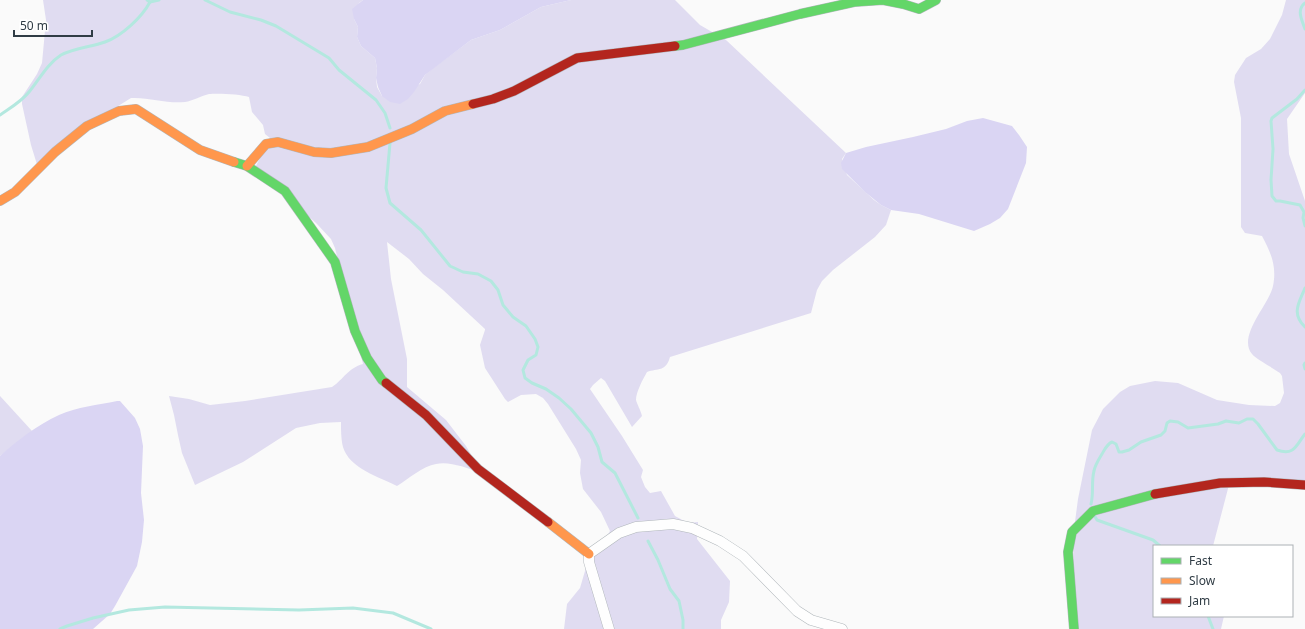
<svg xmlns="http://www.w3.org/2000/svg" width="1305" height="629" font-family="'Noto Sans',sans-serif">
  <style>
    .green { fill: #e0dcf1 }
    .forest { fill: #dad5f3 }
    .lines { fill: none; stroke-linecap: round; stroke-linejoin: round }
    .stream { stroke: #b3e8df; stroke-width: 3 }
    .street-casing { stroke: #b1b7bb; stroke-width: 11 }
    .fast-casing { stroke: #b1b7bb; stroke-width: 10 }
    .slow-casing { stroke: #b1b7bb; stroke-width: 10 }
    .jam-casing { stroke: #b1b7bb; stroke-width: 10 }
    .street { stroke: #fefefe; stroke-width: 10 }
    .fast { stroke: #63d668; stroke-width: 9 }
    .slow { stroke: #ff974d; stroke-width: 9 }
    .jam { stroke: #b3261e; stroke-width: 9 }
  </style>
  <rect width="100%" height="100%" fill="#fafafa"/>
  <g class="green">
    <path d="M43,0H363L359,3L354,19L358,27L357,37L361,46L375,58L377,68L376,78L377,87L382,96L420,84L425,75L432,69L471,40L500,30L541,7L571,0H675L700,25L726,40L846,153L842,159L847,175L874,200L881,205L891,210L886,225L875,237L833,270L822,281L817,290L811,313L670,357C666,372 658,368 647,372C643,379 636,392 636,400C637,404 641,411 642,416L632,427L605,381L601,378L593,385L590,389L622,436L643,470L641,477L645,487L650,493L661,491L675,516L688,523L698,522L697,539L730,581L729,602L721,620V629H564L567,604L580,588L590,554L603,543L610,531L601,512L583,489L580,473L581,460L576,449L548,404L543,398L536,394L521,395L508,402L505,399L485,368L480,345L485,330V329L443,290L423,274L409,259L387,242L391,279L407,359V387L446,420L466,446L480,470L479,472C466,468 450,461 436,464C423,466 408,479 397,486C379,477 349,468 343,447C341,439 341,429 341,422L320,423L296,428L243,462L195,485L182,453L178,435L174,415L169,396L189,399L210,405L245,401L332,387C344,379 348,368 363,364L335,248L331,239L316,223L255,168L270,138L265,134L263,125L252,112L249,97C241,94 217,93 209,94C200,96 193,101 185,102C167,104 149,97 131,98L78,131L39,171L31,145L22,104V97L37,74L42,63L46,20Z"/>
    <path d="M1286,0H1305V93L1287,119L1289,154L1305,201V485L1230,481L1213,546H1154V616H1224L1221,629H1075L1073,537L1078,499L1092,430L1103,409L1120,392L1130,386L1155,381L1178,383L1217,400L1249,405L1275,406L1280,403L1284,393L1282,376L1280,373C1273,368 1256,359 1252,354C1237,336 1269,305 1273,286C1277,266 1271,253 1262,236L1245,233L1241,227V118L1234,82L1235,75L1246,58L1261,49L1270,39L1282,15Z"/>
    <path d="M0,396L32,431L0,456Z"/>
  </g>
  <g class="forest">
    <path d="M363,0H571L541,7L500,30L471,40L425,75L414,92L408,99L400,104L390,102L382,96L378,87L376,78L377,68L375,58L361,46L357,37L358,27L354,19L352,9Z"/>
    <path d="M983,118L1012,126L1019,135L1027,147L1026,163L1008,209L1000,218L990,224L974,231L919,214L891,210L881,205L865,192L842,169L841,163L846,153L866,147L913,137L946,129L967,121Z"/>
    <path d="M117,401H120L135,418L140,429L143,446L141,493L144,520L142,542L137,566L115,606L110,614L93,629H0V456C18,440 37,425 59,415C77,407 98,405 117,401Z"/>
  </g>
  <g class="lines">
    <g class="stream">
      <path d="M147,0L150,2L159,0"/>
      <path d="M205,0L230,12L261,20L276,26L329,58L339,70L376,100L385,113L390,128"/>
      <path d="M1305,3C1296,10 1302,20 1305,29"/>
      <path d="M1305,90L1297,99L1272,118L1271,121L1273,149L1271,180L1272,196L1276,201H1280L1300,205L1304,212L1303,218L1305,226"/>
      <path d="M0,115C10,108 21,102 29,92C39,80 47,64 61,55C74,48 91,47 105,42C122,36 142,17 150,2"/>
      <path d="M390,143L386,188L390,203L421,230L450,266L463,272L478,274L491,281L498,290L503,305L513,317L526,326L535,339L538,347L536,355L528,360L523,370L525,378L532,383L546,389L559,398L571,409L591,433L598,447L602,462L615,473L638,518"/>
      <path d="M1305,288C1299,303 1291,313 1305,327"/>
      <path d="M1305,363L1304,365L1305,369"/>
      <path d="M1091,504C1094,493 1091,482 1094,471C1095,465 1099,459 1102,454C1105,449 1107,444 1112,442L1116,444L1119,452H1122L1129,450L1141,442L1161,435L1165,431L1167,423L1170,421L1178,422L1188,428L1218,424L1226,421L1239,423L1247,419H1253L1258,424L1277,450C1295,456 1296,445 1305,434"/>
      <path d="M1094,515L1097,520L1153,540L1160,546"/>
      <path d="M648,541L658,560L670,589L679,601L683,620V629"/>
      <path d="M1208,616L1213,629"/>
      <path d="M60,629L67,626L93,618L129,610L165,607L299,610L353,608L393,613L431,629"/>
    </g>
    <g class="street-casing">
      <path id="street" d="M609,629L589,562V554L619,533L636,527L673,524L692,528L720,541L743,556L797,611L811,620L842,629"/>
    </g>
    <g class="fast-casing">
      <g id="fast">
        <path d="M675,46L683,45L800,14L854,2L883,0L903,4L919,9L936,0"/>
        <path d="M234,162L247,166L285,191L335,262L355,331L367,358L382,380L386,383"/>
        <path d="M1074,629L1068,552L1072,532L1093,511L1155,494"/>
      </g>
    </g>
    <g class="slow-casing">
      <g id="slow">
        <path d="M247,166L266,144L278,142L314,152L331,153L368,147L412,129L445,111L473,104"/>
        <path d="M0,201L15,192L55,152L87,126L119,111L136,109L200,150L234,162"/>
        <path d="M548,522L589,554"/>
      </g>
    </g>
    <g class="jam-casing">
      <g id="jam">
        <path d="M473,104L493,99L514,91L577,58L675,46"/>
        <path d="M386,383L426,415L478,469L548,522"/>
        <path d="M1155,494L1220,483L1264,482L1305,485"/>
      </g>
    </g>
    <use href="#street" class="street"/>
    <use href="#fast" class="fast"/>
    <use href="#slow" class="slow"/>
    <use href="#jam" class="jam"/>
  </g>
  <rect x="1153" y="545" width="140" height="72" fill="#ffffff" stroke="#acb1b5"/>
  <rect x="1161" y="558" width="20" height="6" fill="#63d668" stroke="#acb1b5"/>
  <text x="1189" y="565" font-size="12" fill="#303c45">Fast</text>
  <rect x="1161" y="578" width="20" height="6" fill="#ff974d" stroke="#acb1b5"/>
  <text x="1189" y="585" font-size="12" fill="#303c45">Slow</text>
  <rect x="1161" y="598" width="20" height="6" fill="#b3261e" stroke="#acb1b5"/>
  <text x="1189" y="605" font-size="12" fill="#303c45">Jam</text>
  <path d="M14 30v6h78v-6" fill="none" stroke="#303c45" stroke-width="2"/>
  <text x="20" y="30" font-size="12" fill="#303c45" stroke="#ffffff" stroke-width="3" paint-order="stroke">50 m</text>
</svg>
